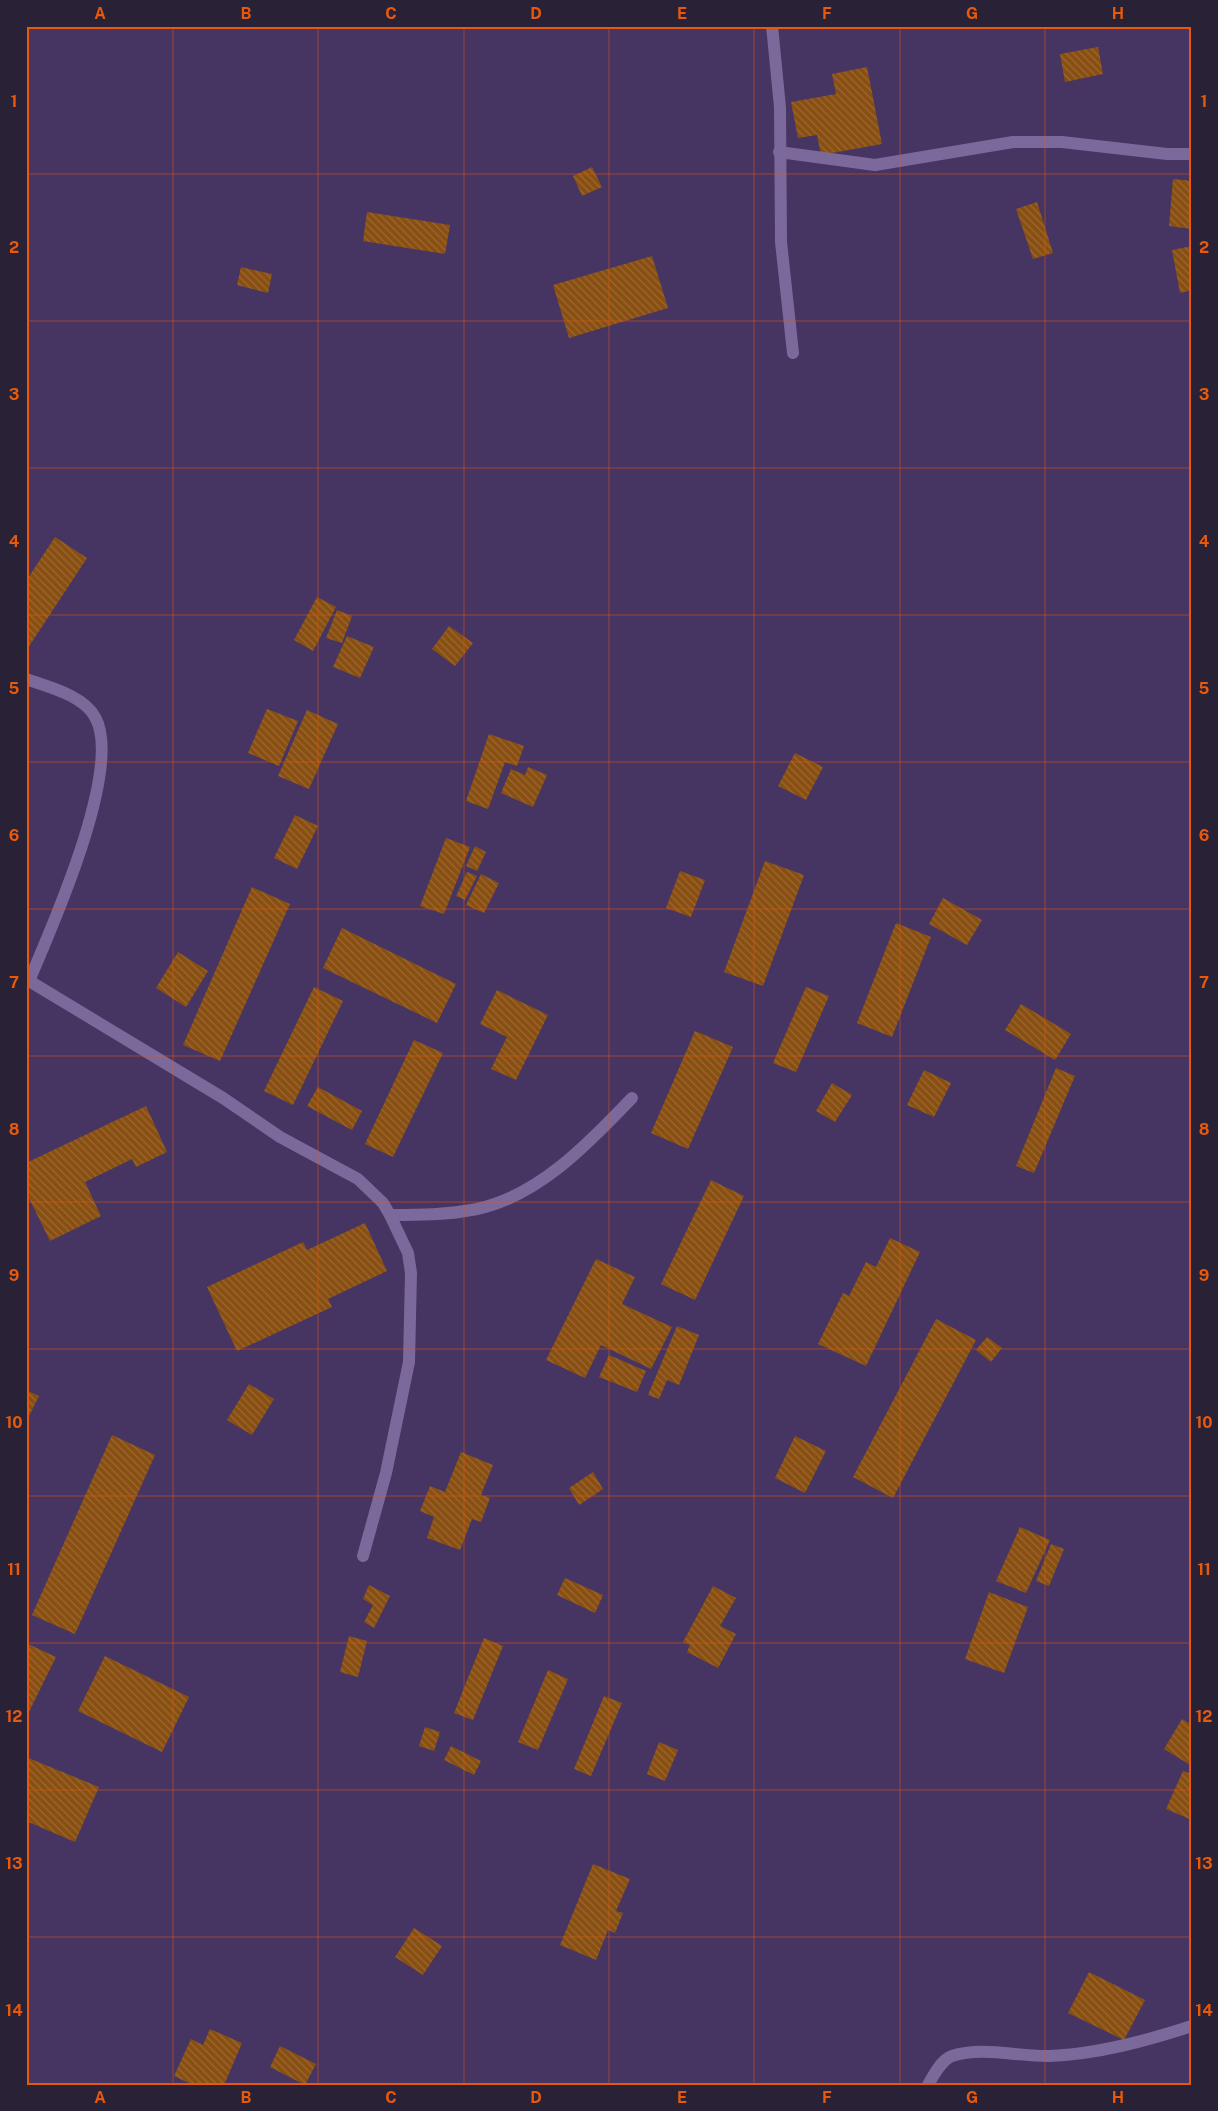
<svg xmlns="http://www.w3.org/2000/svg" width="1218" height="2111" font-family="'Public Sans',sans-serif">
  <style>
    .building { fill: url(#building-back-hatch) }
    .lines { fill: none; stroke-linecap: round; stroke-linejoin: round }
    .service { stroke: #7c699c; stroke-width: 12 }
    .minor { stroke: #7c699c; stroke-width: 12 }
    .grid { fill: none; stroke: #e8590c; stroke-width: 1; stroke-opacity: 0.55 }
    .neatline { fill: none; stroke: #e8590c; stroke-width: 2 }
    .grid-label { font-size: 16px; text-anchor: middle; font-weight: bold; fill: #e8590c }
  </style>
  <defs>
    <pattern id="building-back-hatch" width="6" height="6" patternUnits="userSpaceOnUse" patternTransform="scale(1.25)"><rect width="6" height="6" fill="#894f11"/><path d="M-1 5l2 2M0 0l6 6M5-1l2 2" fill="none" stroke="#9a6835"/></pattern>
  </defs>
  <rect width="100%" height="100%" fill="#463462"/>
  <g class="building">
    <path d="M1098,47L1103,74L1065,82L1060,54Z"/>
    <path d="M867,67L882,144L821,155L817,135L798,138L791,102L836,94L832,74Z"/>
    <path d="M592,167L602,187L582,196L573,176Z"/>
    <path d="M1173,179L1192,181V229L1169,226Z"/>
    <path d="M1037,202L1053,253L1033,259L1016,209Z"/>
    <path d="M367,212L450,225L445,254L363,241Z"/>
    <path d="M1192,246V290L1180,293L1172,250Z"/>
    <path d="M652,256L668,308L569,338L553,285Z"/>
    <path d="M241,267L272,274L268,293L237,285Z"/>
    <path d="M55,537L87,558L26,651V581Z"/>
    <path d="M317,597L336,607L313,651L294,640Z"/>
    <path d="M337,610L352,616L342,643L326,638Z"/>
    <path d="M449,626L473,643L455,666L432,649Z"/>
    <path d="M347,636L374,647L360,678L333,667Z"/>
    <path d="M267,709L298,721L279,766L248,753Z"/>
    <path d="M307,710L338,724L309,789L278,776Z"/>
    <path d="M489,734L524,746L517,766L505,762L488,809L466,801Z"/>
    <path d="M795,753L823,767L806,800L778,786Z"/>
    <path d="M528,767L547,775L533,807L501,793L511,769L525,775Z"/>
    <path d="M295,815L318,826L297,869L274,858Z"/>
    <path d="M446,838L470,847L444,914L420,906Z"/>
    <path d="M475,846L486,852L477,871L466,866Z"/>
    <path d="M765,861L804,875L763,986L724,972Z"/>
    <path d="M680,871L705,880L691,917L666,908Z"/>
    <path d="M467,872L477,876L465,900L456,896Z"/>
    <path d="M481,874L499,883L484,913L466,905Z"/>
    <path d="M252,887L290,904L220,1061L183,1045Z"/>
    <path d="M943,898L982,920L967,945L929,924Z"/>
    <path d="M896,923L931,937L892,1037L857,1023Z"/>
    <path d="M342,928L456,984L437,1023L323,968Z"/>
    <path d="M178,952L208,971L186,1007L156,988Z"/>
    <path d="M314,987L343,1001L293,1105L264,1091Z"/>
    <path d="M806,987L829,996L796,1072L773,1063Z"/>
    <path d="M497,990L548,1015L516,1080L491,1069L507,1037L480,1024Z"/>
    <path d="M1021,1004L1071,1034L1055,1060L1005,1030Z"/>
    <path d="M695,1031L733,1047L688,1149L651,1133Z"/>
    <path d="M414,1040L443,1053L393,1157L365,1144Z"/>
    <path d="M1056,1068L1075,1076L1034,1173L1016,1166Z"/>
    <path d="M924,1070L951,1083L934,1117L907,1105Z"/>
    <path d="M832,1083L852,1095L835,1122L816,1111Z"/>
    <path d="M318,1087L362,1111L352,1130L307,1106Z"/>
    <path d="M146,1106L167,1152L136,1167L132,1159L85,1182L101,1216L50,1241L26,1192V1163Z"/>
    <path d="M711,1180L744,1196L695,1300L661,1284Z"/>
    <path d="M365,1223L387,1271L328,1299L332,1307L237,1351L207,1287L303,1242L307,1250Z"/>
    <path d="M890,1238L920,1252L866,1366L818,1344L843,1293L849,1296L866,1262L876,1267Z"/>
    <path d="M596,1259L635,1277L622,1304L672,1327L651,1369L601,1345L585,1378L546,1360Z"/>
    <path d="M936,1319L976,1340L893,1498L853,1477Z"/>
    <path d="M677,1326L699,1335L679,1385L667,1380L659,1399L648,1395Z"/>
    <path d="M987,1337L1002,1348L991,1362L976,1350Z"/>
    <path d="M609,1355L646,1371L637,1392L599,1377Z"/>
    <path d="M249,1384L274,1399L252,1435L227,1420Z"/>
    <path d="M26,1390L39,1396L26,1422Z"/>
    <path d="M112,1435L155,1455L75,1634L32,1615Z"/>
    <path d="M795,1436L826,1451L805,1493L775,1478Z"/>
    <path d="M461,1452L493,1465L481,1495L490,1498L481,1522L472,1519L460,1550L427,1538L434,1517L420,1511L430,1486L445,1492Z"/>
    <path d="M593,1472L603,1489L579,1505L569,1488Z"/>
    <path d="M1020,1527L1050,1540L1026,1593L996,1581Z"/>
    <path d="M1051,1544L1064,1549L1049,1586L1036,1581Z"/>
    <path d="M565,1578L603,1595L595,1613L557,1595Z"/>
    <path d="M369,1585L390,1596L374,1628L364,1622L373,1605L363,1599Z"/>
    <path d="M713,1586L736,1598L720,1626L736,1634L718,1668L687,1652L690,1645L683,1642Z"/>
    <path d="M989,1592L1028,1607L1004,1673L965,1659Z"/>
    <path d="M349,1636L367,1641L358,1677L340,1672Z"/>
    <path d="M484,1638L503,1646L473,1720L454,1713Z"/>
    <path d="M26,1643L56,1657L26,1718Z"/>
    <path d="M105,1656L189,1697L162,1752L78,1711Z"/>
    <path d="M548,1670L568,1679L538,1750L518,1742Z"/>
    <path d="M604,1696L622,1703L591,1776L574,1769Z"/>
    <path d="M1182,1719L1192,1725V1766L1164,1749Z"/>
    <path d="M425,1727L440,1732L434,1751L419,1746Z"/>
    <path d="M659,1742L678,1750L665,1781L647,1774Z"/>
    <path d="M451,1746L481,1761L474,1775L444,1760Z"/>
    <path d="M26,1757L99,1787L75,1842L26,1821Z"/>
    <path d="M1183,1771L1192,1774V1820L1166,1809Z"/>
    <path d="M593,1864L630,1879L616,1911L623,1913L615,1933L608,1930L596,1960L560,1945Z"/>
    <path d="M414,1928L442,1946L423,1975L395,1957Z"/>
    <path d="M1089,1972L1145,2000L1124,2040L1068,2013Z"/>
    <path d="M210,2029L242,2043L224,2085H193L174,2076L191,2039L203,2045Z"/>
    <path d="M280,2046L316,2064L305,2085L270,2067Z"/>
  </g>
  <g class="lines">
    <g class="service">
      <path d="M26,679C48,687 83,695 95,717C124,767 51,929 29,981"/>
      <path d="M26,979L223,1098L280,1137L358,1179L383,1203L390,1215L408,1253L411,1273L409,1362L386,1473L363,1556"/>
      <path d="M390,1215C419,1215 447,1215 477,1209C539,1196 590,1142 632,1098"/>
    </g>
    <g class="minor">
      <path d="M772,26L780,107L781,242L793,353"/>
      <path d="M779,152L875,165L1013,142H1062L1167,154H1192"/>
      <path d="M928,2085C933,2076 941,2060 952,2056C982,2046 1019,2057 1050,2056C1098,2054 1146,2041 1192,2026"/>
    </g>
  </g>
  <path class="grid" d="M173,26V2085M318,26V2085M464,26V2085M609,26V2085M754,26V2085M900,26V2085M1045,26V2085M26,174H1192M26,321H1192M26,468H1192M26,615H1192M26,762H1192M26,909H1192M26,1056H1192M26,1202H1192M26,1349H1192M26,1496H1192M26,1643H1192M26,1790H1192M26,1937H1192"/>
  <rect width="1218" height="2111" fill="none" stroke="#292136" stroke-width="55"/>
  <rect x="28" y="28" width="1162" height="2056" class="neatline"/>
  <g class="grid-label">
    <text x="100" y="19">A</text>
    <text x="246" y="19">B</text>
    <text x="391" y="19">C</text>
    <text x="536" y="19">D</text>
    <text x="682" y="19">E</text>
    <text x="827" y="19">F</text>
    <text x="972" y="19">G</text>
    <text x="1118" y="19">H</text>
    <text x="14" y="107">1</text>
    <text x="1204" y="107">1</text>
    <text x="14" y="253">2</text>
    <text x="1204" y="253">2</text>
    <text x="14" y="400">3</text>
    <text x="1204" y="400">3</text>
    <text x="14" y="547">4</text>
    <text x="1204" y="547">4</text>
    <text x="14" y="694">5</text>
    <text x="1204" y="694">5</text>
    <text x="14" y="841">6</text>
    <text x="1204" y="841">6</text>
    <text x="14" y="988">7</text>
    <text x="1204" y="988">7</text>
    <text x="14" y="1135">8</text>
    <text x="1204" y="1135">8</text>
    <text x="14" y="1281">9</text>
    <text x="1204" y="1281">9</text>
    <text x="14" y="1428">10</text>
    <text x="1204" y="1428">10</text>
    <text x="14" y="1575">11</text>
    <text x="1204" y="1575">11</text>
    <text x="14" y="1722">12</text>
    <text x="1204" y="1722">12</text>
    <text x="14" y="1869">13</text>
    <text x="1204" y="1869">13</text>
    <text x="14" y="2016">14</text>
    <text x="1204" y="2016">14</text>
    <text x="100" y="2103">A</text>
    <text x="246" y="2103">B</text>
    <text x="391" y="2103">C</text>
    <text x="536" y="2103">D</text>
    <text x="682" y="2103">E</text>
    <text x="827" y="2103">F</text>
    <text x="972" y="2103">G</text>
    <text x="1118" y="2103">H</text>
  </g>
</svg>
